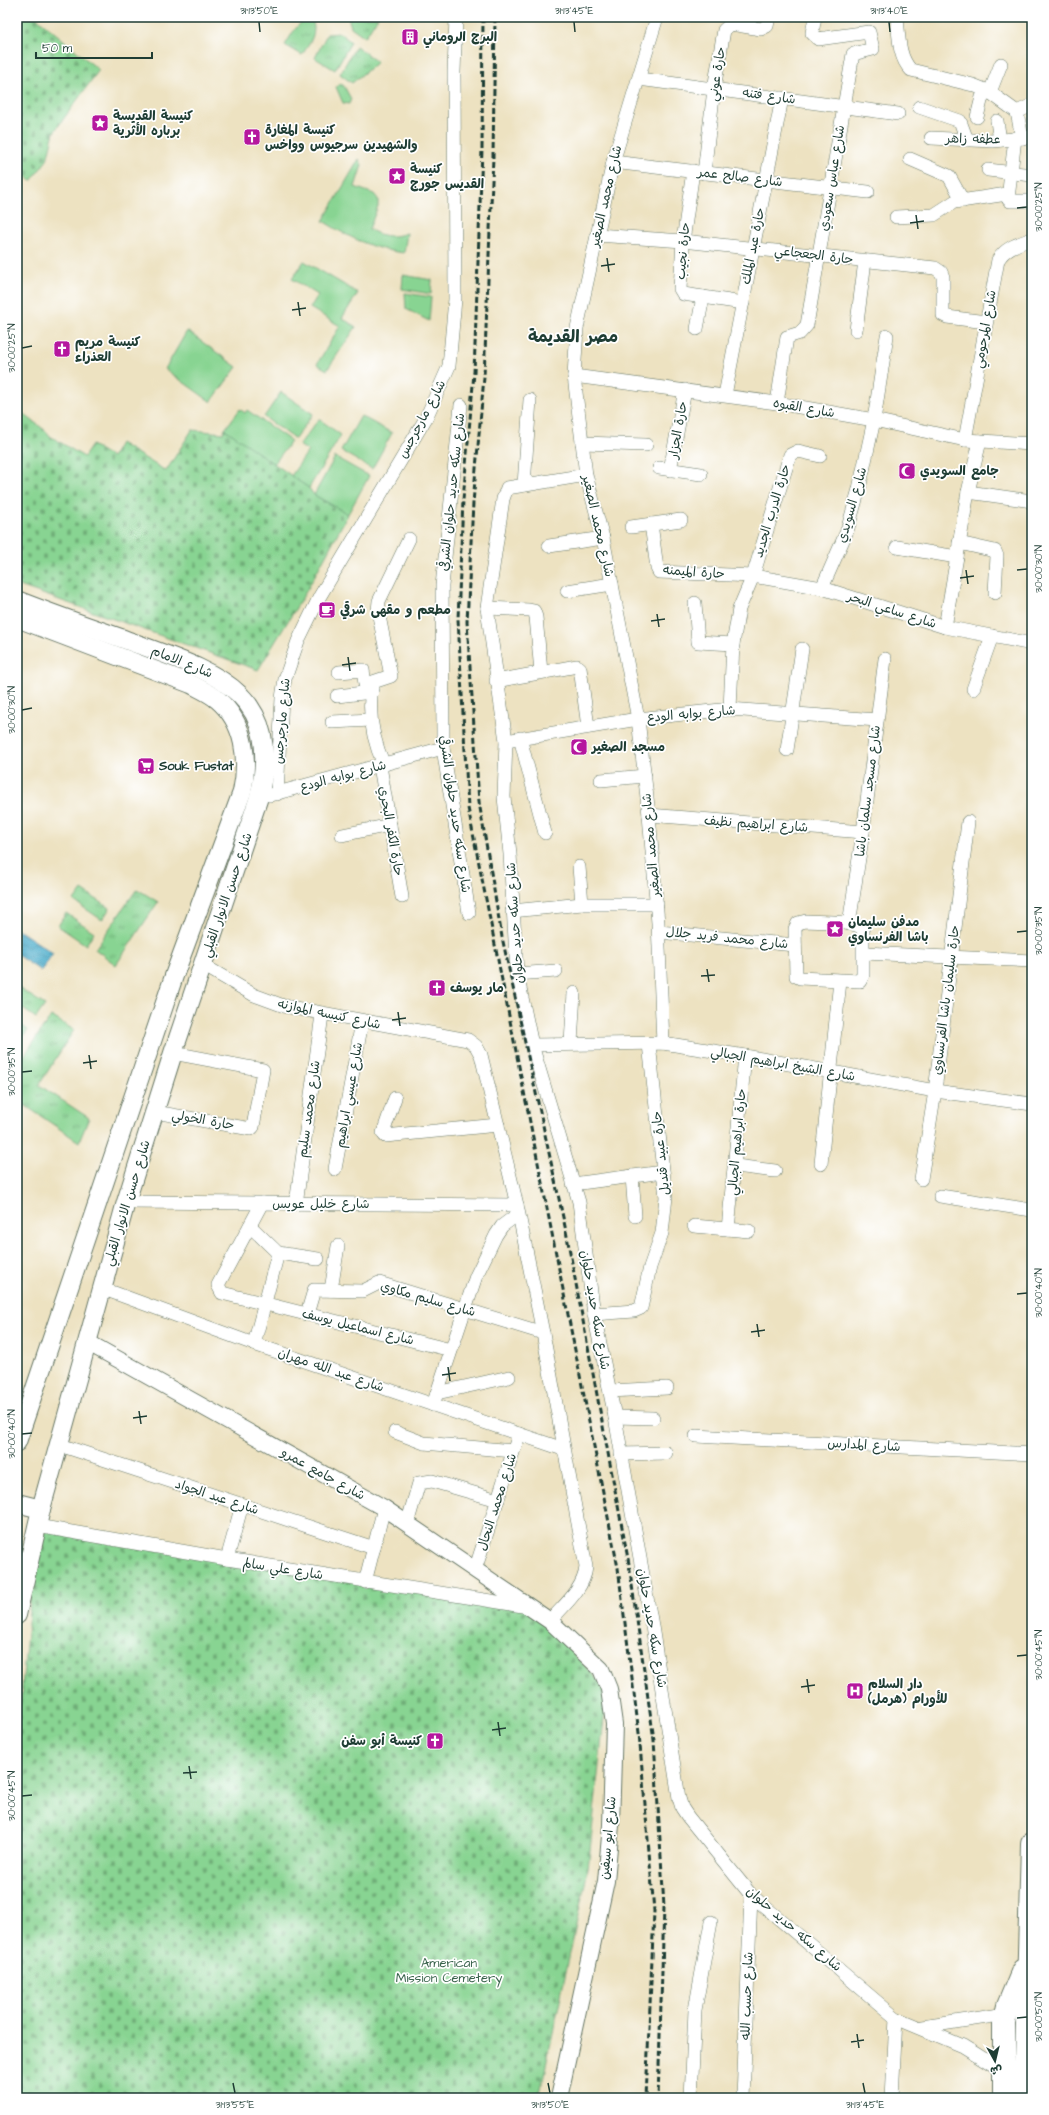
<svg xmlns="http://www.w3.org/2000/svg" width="1049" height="2115" font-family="'Architects Daughter','Playpen Sans Arabic',sans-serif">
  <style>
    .grass { fill: url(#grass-tufts); stroke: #548863 }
    .cemetery { fill: url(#cemetery-stones); stroke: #548863 }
    .garden { fill: #88d492; stroke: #548863 }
    .water { fill: url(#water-waves); stroke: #34747f }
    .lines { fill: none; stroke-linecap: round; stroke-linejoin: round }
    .minor-casing { stroke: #677765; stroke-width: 14 }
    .tertiary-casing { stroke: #677765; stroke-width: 18 }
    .secondary-casing { stroke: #677765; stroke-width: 20 }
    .trunk-casing { stroke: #677765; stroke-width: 24 }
    .minor { stroke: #fff; stroke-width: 13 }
    .tertiary { stroke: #fff; stroke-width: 16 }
    .secondary { stroke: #fff; stroke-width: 18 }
    .trunk { stroke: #fff; stroke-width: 22 }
    .rail { stroke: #1f3d34; stroke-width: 3; stroke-dasharray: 6 3; stroke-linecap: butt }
    .ticks { fill: none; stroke: #1f3d34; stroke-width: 1.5 }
    .labels { text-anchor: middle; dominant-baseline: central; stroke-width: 3.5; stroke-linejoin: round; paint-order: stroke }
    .poi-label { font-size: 13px; font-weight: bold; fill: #1f3d34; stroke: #fff; text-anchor: start }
    .street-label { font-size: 13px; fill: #1f3d34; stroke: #fff }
    .park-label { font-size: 13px; fill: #39634c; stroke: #fff }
    .district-label { font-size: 17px; font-weight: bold; fill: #1f3d34; stroke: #fff }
    .neatline { fill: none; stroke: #1f3d34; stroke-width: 1.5 }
    .ticks-label { font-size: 10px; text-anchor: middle; fill: #1f3d34 }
  </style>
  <defs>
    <pattern id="grass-tufts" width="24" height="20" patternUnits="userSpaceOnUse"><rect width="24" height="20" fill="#88d492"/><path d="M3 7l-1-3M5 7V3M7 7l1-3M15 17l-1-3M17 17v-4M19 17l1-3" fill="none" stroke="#6fad78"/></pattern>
    <pattern id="cemetery-stones" width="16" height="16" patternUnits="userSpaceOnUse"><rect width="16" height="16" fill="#88d492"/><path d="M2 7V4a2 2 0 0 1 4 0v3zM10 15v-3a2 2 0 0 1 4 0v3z" fill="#6fad78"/></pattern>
    <pattern id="water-waves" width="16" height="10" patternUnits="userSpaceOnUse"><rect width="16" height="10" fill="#4aacca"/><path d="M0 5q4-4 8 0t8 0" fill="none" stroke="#3d8da5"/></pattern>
  </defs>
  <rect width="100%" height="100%" fill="#fff"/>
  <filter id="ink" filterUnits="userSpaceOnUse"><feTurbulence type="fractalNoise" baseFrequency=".025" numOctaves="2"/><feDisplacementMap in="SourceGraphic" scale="8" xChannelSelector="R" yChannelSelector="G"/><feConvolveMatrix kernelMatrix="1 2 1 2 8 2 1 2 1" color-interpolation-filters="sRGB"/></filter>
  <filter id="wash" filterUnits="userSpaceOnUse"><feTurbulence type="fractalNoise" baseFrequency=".012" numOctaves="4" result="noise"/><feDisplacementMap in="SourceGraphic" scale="16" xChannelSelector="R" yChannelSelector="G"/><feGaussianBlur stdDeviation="0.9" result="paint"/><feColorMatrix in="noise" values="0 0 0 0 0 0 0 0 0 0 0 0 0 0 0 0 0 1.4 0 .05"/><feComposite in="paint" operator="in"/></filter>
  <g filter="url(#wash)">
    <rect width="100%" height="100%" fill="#ede2c1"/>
    <g class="grass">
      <path d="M348,17H378L365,37L351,27Z"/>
      <path d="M311,18C319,32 309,44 302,55L285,45C291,36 299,19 311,18Z"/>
      <path d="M340,33L351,42L335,70L315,58L327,34Z"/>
      <path d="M356,46L377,62L352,83L340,74Z"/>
      <path d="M340,83L344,86L351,99L349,104L343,103L336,87Z"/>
      <path d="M137,889L158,902L116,965L95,949Z"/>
      <path d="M82,890L110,908L102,920L74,901Z"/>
      <path d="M66,913L94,932L86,945L58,926Z"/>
      <path d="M17,987L45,1005L36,1018L17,1005Z"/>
      <path d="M51,1016L74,1030L39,1085L89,1118L79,1142L17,1100V1066Z"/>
      <path d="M17,1022L28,1030L21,1040L17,1037Z"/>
    </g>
    <g class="cemetery">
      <path d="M17,17H36L99,70L54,132L47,160L31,181L17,169Z"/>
      <path d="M17,409L46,431L50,436L84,457L92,445L112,457L120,443L166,471L192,430L223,433L225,429L309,488L314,495L348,514L307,590L258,670L17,585Z"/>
      <path d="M37,1526L531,1608L607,1690L588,1869L539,2098H17V1742Z"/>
    </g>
    <g class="garden">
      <path d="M359,159L362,165L355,187L374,194L378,199V206L369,229C382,237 393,238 407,233L404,253C374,250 348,237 323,221Z"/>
      <path d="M304,261L358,293L342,318L356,327L327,370L317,364L340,326L310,308L318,295L292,279Z"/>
      <path d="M403,275L432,280L431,294L402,289Z"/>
      <path d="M405,293L431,297L429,321L406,309Z"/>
      <path d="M187,331L237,367L211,402L165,369Z"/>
      <path d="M281,392L313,414L295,439L264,417Z"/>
      <path d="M240,409L245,413L247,410L291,441L274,464L225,429Z"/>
      <path d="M361,416L392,433L372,469L341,451Z"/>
      <path d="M319,419L341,435L309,488L291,476L308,451L299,445Z"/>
      <path d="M335,457L369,476L348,514L314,495Z"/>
    </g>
    <path class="water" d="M17,929L53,953L41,971L17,955Z"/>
  </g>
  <g filter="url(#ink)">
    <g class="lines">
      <g class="minor-casing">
        <g id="minor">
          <path d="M657,17L613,162L577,328L574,376L586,475L603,538L638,719L649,815L658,923L663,1043"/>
          <path d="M897,17C899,35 898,57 911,70L973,85L988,91L1017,112L1022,138"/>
          <path d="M639,79L898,114"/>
          <path d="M990,92L1001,64"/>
          <path d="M919,107L960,121L967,140"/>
          <path d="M1017,112L1032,105"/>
          <path d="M977,117L982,97L988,91"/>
          <path d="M997,121L1000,140"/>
          <path d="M931,138L993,141L1032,137"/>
          <path d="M1015,138L1008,199L1010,201H1032"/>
          <path d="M910,159L949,176L963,201"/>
          <path d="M613,162L868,192"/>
          <path d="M988,170L1032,175"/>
          <path d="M693,171L683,241L680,289L683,294L743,303"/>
          <path d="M704,173L714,89L724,30L731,24L761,29L767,26L769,17"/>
          <path d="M896,217L934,215L954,202L1007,194"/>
          <path d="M597,235L683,241L935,268L941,272L943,277V315L947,317L986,322"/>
          <path d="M697,329L703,297"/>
          <path d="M856,330L865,261"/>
          <path d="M574,376L777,403L874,420L965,440L1032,444"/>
          <path d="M725,395L782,98"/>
          <path d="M777,403L787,337L800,333L807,325L853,54L873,49L869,32L818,39L812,33L815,17"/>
          <path d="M461,405L442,586L443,733V748L469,913"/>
          <path d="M965,440L998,260C1006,247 1018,244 1032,239"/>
          <path d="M582,443L646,445"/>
          <path d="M659,468L701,474"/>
          <path d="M670,470L685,390"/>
          <path d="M586,475L507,488L503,499L487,608L506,741L504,797L510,854L517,974L532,1045L579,1202L594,1314L615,1417L651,1620L679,1798L682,1808L688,1817L751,1895L896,2018L963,2046L1003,2071"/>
          <path d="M524,485L530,400"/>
          <path d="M968,492L1032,501"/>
          <path d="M651,524L657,568L659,572L753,576L822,588L945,627L1032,644"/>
          <path d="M631,527L681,520"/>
          <path d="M959,543L995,551L997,556L995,593"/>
          <path d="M549,546L603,538"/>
          <path d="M897,547L957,557"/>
          <path d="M822,588L847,531L859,489L874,420L887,336"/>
          <path d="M567,591L612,584"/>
          <path d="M695,603L698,642L733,644"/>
          <path d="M487,608L529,610L534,611L536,617L541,672"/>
          <path d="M945,627L968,492L980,441"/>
          <path d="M339,672L363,670L365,684H373"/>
          <path d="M496,681L577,666L580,668L588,727"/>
          <path d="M973,689L992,636"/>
          <path d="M337,696L372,692"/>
          <path d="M730,709L733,644L739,609L753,576L790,455L798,451L820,456"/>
          <path d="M332,722L371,720"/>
          <path d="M520,738L545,833"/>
          <path d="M506,741L638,719L730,709L877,720"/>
          <path d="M787,750L802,649"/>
          <path d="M384,765C372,738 367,711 373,682L391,676L378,611L379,601L409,539"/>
          <path d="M380,766L402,897"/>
          <path d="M601,780L645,776"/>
          <path d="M277,794L282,698L285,679L298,641L320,596L426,418L449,366L455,299L454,72L456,17"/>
          <path d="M270,795L443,748"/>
          <path d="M649,815L863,832"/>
          <path d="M342,835L390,825"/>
          <path d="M579,867L582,904"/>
          <path d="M512,911L582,904H657"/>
          <path d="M806,921C819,922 855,920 863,929V975L860,981L800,978L796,976L795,929L798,923Z"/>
          <path d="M849,924L863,832L885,659"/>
          <path d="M659,932L795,945"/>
          <path d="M864,953L1032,961"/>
          <path d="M203,965L254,995L284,1006L468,1040L476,1046L481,1055L517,1205L543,1333L586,1567C584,1589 564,1605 550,1621"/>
          <path d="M517,974L556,971"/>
          <path d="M571,1043L574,993"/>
          <path d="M533,1045L663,1043L745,1056L935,1091L1032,1104"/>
          <path d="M395,1098L383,1133L385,1136L498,1125"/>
          <path d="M155,1112L251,1129L253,1127L263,1070L173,1053"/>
          <path d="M821,1164L840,981"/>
          <path d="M736,1166L775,1171"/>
          <path d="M335,1169L362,1022"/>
          <path d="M632,1176L635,1216"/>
          <path d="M921,1179L935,1091L968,822"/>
          <path d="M573,1184L663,1172"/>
          <path d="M940,1196L1032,1210"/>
          <path d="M126,1202L517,1205"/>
          <path d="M262,1203L218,1285L222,1293L451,1350"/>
          <path d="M296,1204L322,1015"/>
          <path d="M250,1226L278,1253L318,1259"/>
          <path d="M694,1226L749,1231"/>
          <path d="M728,1229L745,1056"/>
          <path d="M101,1288L254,1344L563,1449"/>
          <path d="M331,1290L338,1246"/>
          <path d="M307,1314L314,1290L363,1291L379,1283L543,1333"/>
          <path d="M594,1314L634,1311L641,1308L650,1267L662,1233L666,1197L649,1044"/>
          <path d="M254,1344L278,1253"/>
          <path d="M610,1391L667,1388"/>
          <path d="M437,1393L509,1377"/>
          <path d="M433,1405L476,1276L496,1235L502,1226L518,1214"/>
          <path d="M615,1417L653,1418"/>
          <path d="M395,1432L424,1443L513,1451"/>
          <path d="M696,1436L1032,1454"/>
          <path d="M60,1445L374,1548"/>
          <path d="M621,1454L666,1453"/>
          <path d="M407,1524L419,1483L432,1481L498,1500"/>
          <path d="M37,1526L227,1559L529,1607"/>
          <path d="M227,1559L242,1505"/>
          <path d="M475,1570L519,1434"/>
          <path d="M365,1582L384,1508"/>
          <path d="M923,2027L1006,2014"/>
          <path d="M691,2098L695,2010L711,1922"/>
          <path d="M743,2098L751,1895"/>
          <path d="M892,2098L896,2018"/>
        </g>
      </g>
      <g class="tertiary-casing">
        <path id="tertiary" d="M87,1342L384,1508L550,1621L601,1669L609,1689L614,1724L611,1825L606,1881L559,2098"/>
      </g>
      <g class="secondary-casing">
        <g id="secondary">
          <path d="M17,600C57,616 99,630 140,645C220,674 283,695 259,797L173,1053L126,1202L41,1509L17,1615"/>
          <path d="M17,618L191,684C200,689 210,693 218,700C245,723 249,760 242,792L175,973L17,1442"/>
          <path d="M17,1503L41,1509"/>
        </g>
      </g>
      <g class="trunk-casing">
        <g id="trunk">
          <path d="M1004,2098V2023L1008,2006L1023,1970"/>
          <path d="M1025,2098L1032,1844"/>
        </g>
      </g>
      <use href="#minor" class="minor"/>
      <use href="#tertiary" class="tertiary"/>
      <use href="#secondary" class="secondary"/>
      <use href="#trunk" class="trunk"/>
      <g class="rail">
        <path d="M483,17L482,149L474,373L463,500L458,619L468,808L618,1568L639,1733L654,1911L646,2098"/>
        <path d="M495,17L493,157L484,377L473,503L467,622L479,802L502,937L566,1231L629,1564L654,1740L664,1907L658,2098"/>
      </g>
    </g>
  </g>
  <path class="ticks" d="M259,22L260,32M574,22L575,32M889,22L890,32M1017,208L1027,207M916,215L918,229M910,223L924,221M607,258L609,272M601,266L615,264M298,302L300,316M292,310L306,308M22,348L32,346M966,570L968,584M1017,570L1027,569M960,578L974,576M657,614L659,627M651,621L665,619M348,657L350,671M342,665L356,663M22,710L32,708M1017,932L1027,931M707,969L709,982M701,976L715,975M398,1012L400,1026M392,1020L406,1018M89,1055L91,1069M83,1063L97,1061M22,1072L32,1071M1017,1294L1027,1293M757,1324L759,1337M751,1332L765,1330M448,1367L450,1381M442,1375L456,1373M139,1411L141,1424M133,1418L147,1416M22,1434L32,1433M1017,1656L1027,1655M807,1679L809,1693M801,1687L815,1685M498,1722L500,1736M492,1730L506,1728M189,1766L191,1779M183,1773L197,1772M22,1796L32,1795M1017,2018L1027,2017M857,2034L859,2048M851,2042L864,2040M233,2083L235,2093M548,2083L550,2093M863,2083L865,2093"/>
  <defs>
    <g id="building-square" transform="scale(0.9)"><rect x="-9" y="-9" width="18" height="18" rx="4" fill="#b5179e" stroke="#fff"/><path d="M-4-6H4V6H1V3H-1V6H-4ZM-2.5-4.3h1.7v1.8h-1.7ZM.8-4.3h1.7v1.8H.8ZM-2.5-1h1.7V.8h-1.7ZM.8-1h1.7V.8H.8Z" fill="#fff"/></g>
    <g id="sight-square" transform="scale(0.9)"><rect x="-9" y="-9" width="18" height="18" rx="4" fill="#b5179e" stroke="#fff"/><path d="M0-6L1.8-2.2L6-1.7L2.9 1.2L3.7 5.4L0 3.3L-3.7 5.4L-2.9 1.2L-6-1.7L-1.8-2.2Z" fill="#fff"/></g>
    <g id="church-square" transform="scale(0.9)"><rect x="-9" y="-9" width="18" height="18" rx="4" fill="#b5179e" stroke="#fff"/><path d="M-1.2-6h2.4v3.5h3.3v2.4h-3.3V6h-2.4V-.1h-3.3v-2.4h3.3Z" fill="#fff"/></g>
    <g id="mosque-square" transform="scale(0.9)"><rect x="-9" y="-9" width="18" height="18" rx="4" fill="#b5179e" stroke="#fff"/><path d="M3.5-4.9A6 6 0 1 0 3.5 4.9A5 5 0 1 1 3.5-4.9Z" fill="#fff"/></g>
    <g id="cafe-square" transform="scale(0.9)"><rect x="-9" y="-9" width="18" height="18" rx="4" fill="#b5179e" stroke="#fff"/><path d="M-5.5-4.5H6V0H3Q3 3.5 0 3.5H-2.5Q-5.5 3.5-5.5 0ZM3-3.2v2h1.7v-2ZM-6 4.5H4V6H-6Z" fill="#fff"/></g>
    <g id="supermarket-square" transform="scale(0.9)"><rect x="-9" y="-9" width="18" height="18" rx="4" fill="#b5179e" stroke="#fff"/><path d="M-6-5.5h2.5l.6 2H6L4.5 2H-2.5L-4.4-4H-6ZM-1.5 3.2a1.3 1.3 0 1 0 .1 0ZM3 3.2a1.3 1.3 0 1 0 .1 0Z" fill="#fff"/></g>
    <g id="hospital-square" transform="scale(0.9)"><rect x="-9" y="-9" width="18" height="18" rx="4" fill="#b5179e" stroke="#fff"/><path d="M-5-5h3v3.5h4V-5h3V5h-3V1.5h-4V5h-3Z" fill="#fff"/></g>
  </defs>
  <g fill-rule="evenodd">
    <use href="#building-square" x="410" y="37"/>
    <use href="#sight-square" x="100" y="123"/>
    <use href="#church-square" x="252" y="137"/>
    <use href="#sight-square" x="397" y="176"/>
    <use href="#church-square" x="62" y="349"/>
    <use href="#mosque-square" x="907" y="471"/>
    <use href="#cafe-square" x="327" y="610"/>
    <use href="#mosque-square" x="579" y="747"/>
    <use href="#supermarket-square" x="146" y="766"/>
    <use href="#sight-square" x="835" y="929"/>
    <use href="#church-square" x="437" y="988"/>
    <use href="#hospital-square" x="855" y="1691"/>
    <use href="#church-square" x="435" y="1741"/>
  </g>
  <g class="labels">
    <g class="poi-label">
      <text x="423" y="37">البرج الروماني</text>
      <text x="113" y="116">كنيسة القديسة<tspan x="113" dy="15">برباره الأثرية</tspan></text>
      <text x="265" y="130">كنيسة المغارة<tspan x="265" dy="15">والشهيدين سرجيوس وواخس</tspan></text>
      <text x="410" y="169">كنيسة<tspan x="410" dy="15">القديس جورج</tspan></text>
      <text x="75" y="342">كنيسة مريم<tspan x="75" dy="15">العذراء</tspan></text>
      <text x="920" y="471">جامع السويدي</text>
      <text x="340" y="610">مطعم و مقهى شرقي</text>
      <text x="592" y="747">مسجد الصغير</text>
      <text x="159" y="766">Souk Fustat</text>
      <text x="848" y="922">مدفن سليمان<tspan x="848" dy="15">باشا الفرنساوي</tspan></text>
      <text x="450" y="988">مار يوسف</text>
      <text x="868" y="1684">دار السلام<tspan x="868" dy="15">للأورام (هرمل)</tspan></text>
      <text x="422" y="1741" text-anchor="end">كنيسة أبو سفن</text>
    </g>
    <g class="street-label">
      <text transform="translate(717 74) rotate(-81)">حارة عوني</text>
      <text transform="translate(769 96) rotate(8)">شارع فتنه</text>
      <text transform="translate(973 139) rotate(1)">عطفه زاهر</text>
      <text transform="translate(740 177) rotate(7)">شارع صالح عمر</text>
      <text transform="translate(832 178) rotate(-81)">شارع عباس سعودي</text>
      <text transform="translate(606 196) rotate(-77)">شارع محمد الصغير</text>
      <text transform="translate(753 246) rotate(-79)">حارة عبد الملك</text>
      <text transform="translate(683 251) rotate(-85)">حارة نجيب</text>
      <text transform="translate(814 255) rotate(7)">حارة الجعجاعي</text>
      <text transform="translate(985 329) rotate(-80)">شارع المرحومي</text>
      <text transform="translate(804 408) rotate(10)">شارع القبوه</text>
      <text transform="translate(422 419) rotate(-62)">شارع مارجرجس</text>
      <text transform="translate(678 430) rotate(-80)">حارة الجزار</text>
      <text transform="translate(452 492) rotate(-84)">شارع سكه حديد حلوان الشرقي</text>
      <text transform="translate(852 505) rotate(-74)">شارع السويدي</text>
      <text transform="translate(772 511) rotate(-73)">حارة الدرب الجديد</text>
      <text transform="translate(598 526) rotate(77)">شارع محمد الصغير</text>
      <text transform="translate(694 572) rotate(4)">حارة الميمنه</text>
      <text transform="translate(892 610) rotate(18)">شارع ساعي البحر</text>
      <text transform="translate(182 662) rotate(22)">شارع الامام</text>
      <text transform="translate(691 714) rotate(-5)">شارع بوابه الودع</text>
      <text transform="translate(282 721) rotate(-85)">شارع مارجرجس</text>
      <text transform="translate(343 776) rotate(-15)">شارع بوابه الودع</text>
      <text transform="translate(868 791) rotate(-83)">شارع مسجد سلمان باشا</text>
      <text transform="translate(455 814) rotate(82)">شارع سكه حديد حلوان الشرقي</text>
      <text transform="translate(756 824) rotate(4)">شارع ابراهيم نظيف</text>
      <text transform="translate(391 831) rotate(80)">حارة الكفر البحري</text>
      <text transform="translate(651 845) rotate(-95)">شارع محمد الصغير</text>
      <text transform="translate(227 895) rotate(-71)">شارع حسن الانوار القبلي</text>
      <text transform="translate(515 923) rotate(-94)">شارع سكه حديد حلوان</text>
      <text transform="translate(727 938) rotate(6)">شارع محمد فريد جلال</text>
      <text transform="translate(946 1000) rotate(-83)">حارة سليمان باشا الفرنساوي</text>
      <text transform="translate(329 1014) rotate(12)">شارع كنيسه الموازنه</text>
      <text transform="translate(783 1064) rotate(10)">شارع الشيخ ابراهيم الجبالي</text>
      <text transform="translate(349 1095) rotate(-80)">شارع عيسي ابراهيم</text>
      <text transform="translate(309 1109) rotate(-82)">شارع محمد سليم</text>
      <text transform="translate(203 1120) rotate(10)">حارة الخولي</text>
      <text transform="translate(737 1142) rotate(-85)">حارة ابراهيم الجبالي</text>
      <text transform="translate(661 1153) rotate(-96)">حارة عبيد قنديل</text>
      <text transform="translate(127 1203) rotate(-73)">شارع حسن الانوار القبلي</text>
      <text x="321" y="1204">شارع خليل عويس</text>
      <text transform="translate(428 1299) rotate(16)">شارع سليم مكاوي</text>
      <text transform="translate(595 1310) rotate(80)">شارع سكه حديد حلوان</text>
      <text transform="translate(358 1327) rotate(14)">شارع اسماعيل يوسف</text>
      <text transform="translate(331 1370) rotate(19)">شارع عبد الله مهران</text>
      <text transform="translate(864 1445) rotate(3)">شارع المدارس</text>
      <text transform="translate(323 1474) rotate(29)">شارع جامع عمرو</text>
      <text transform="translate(217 1497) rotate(18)">شارع عبد الجواد</text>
      <text transform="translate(497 1502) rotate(-72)">شارع محمد النحال</text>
      <text transform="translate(283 1569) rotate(9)">شارع علي سالم</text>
      <text transform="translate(652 1628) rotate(80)">شارع سكه حديد حلوان</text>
      <text transform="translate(608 1838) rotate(-85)">شارع ابو سيفين</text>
      <text transform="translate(794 1929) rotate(41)">شارع سكه حديد حلوان</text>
      <text transform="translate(747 1996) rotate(-88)">شارع حسب الله</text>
    </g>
    <g class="park-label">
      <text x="449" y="1963">American<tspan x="449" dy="15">Mission Cemetery</tspan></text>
    </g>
    <g class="district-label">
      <text x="573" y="337">مصر القديمة</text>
    </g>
  </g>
  <rect width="1049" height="2115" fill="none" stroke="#fff" stroke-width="44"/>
  <g transform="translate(995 2061) rotate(172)" stroke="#ffffff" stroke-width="3" paint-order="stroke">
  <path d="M0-3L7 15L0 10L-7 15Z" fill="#1f3d34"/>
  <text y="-6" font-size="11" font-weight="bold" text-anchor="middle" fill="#1f3d34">ش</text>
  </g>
  <path d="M36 52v6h116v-6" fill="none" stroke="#1f3d34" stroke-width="2"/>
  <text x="42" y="52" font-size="12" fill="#1f3d34" stroke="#ffffff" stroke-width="3" paint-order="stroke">50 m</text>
  <rect x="22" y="22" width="1005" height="2071" class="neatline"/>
  <g class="ticks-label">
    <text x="259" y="14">31°13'50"E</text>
    <text x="574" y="14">31°13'45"E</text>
    <text x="889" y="14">31°13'40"E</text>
    <text transform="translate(1038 207) rotate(-90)" y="4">30°00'25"N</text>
    <text transform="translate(11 348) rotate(-90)" y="4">30°00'25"N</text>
    <text transform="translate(1038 569) rotate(-90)" y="4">30°00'30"N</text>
    <text transform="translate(11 710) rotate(-90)" y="4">30°00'30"N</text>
    <text transform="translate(1038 931) rotate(-90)" y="4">30°00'35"N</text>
    <text transform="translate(11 1072) rotate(-90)" y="4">30°00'35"N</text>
    <text transform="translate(1038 1293) rotate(-90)" y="4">30°00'40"N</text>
    <text transform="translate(11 1434) rotate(-90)" y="4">30°00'40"N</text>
    <text transform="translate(1038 1655) rotate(-90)" y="4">30°00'45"N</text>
    <text transform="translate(11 1796) rotate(-90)" y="4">30°00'45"N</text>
    <text transform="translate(1038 2017) rotate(-90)" y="4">30°00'50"N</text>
    <text x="235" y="2108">31°13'55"E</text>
    <text x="550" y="2108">31°13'50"E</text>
    <text x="865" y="2108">31°13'45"E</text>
  </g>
</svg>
